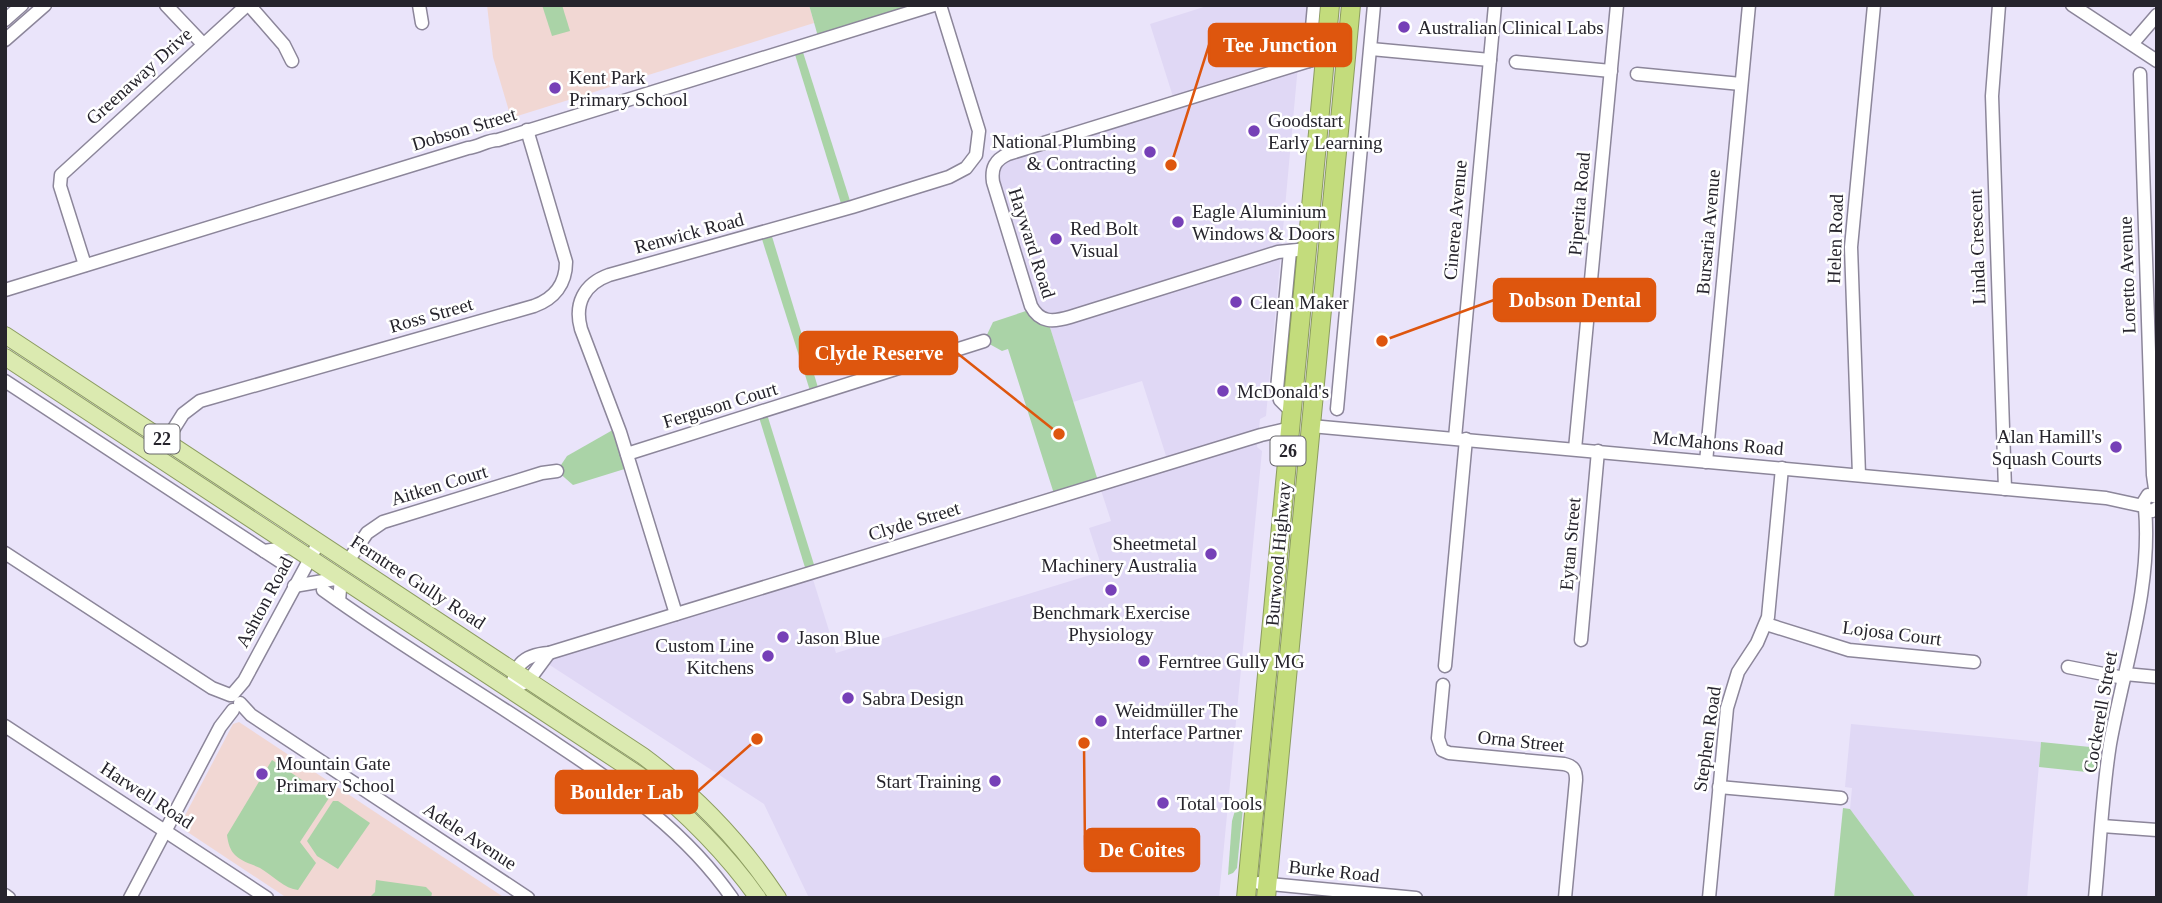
<svg xmlns="http://www.w3.org/2000/svg" width="2162" height="903" font-family="'Times New Roman',serif">
  <style>
    .built { fill: #e0d8f5 }
    .education { fill: #f1d7d3 }
    .green { fill: #aad3a7 }
    .lines { fill: none; stroke-linecap: round; stroke-linejoin: round }
    .minor-casing { stroke: #8c869a; stroke-width: 15 }
    .major-casing { stroke: #8c9c60; stroke-width: 18 }
    .highway-casing { stroke: #8c9c60; stroke-width: 20 }
    .minor { stroke: #fff; stroke-width: 12 }
    .major { stroke: #dbeab0; stroke-width: 16 }
    .highway { stroke: #c3dc7c; stroke-width: 18 }
    .poi-dot { fill: #7640b7; stroke: #fff; stroke-width: 2.5 }
    .labels { text-anchor: middle; dominant-baseline: central; stroke-width: 5; stroke-linejoin: round; paint-order: stroke }
    .shield { fill: #fff; stroke: #67666b; stroke-width: 2 }
    .shield-label { font-size: 18px; font-weight: bold; fill: #26242c }
    .poi-label { font-size: 19px; fill: #26242c; stroke: #fff; text-anchor: start }
    .street-label { font-size: 19px; fill: #26242c; stroke: #fff }
    .leader { fill: none; stroke: #de560e; stroke-width: 2.5 }
    .callout-dot { fill: #de560e; stroke: #fff; stroke-width: 2.5 }
    .callout { fill: #de560e; stroke: #de560e; stroke-width: 2.5 }
    .callout-label { font-size: 21px; text-anchor: middle; font-weight: bold; fill: #fff }
  </style>
  <rect width="100%" height="100%" fill="#eae4fa"/>
  <g class="built">
    <path d="M1210,5H1314L1309,61L1298,65L1266,416L1260,419L1257,447L1262,451L1219,898H809L764,804L542,660L811,573L836,653L1103,571L1089,528L1111,521L1099,484L1168,462L1142,381L1073,402L1048,321L1035,314L995,165L1175,103L1150,24Z"/>
    <path d="M1851,724L2041,742L2027,898H1916L1850,809L1852,788L1845,787Z"/>
  </g>
  <g class="education">
    <path d="M487,5H809L814,23L511,118L493,57Z"/>
    <path d="M239,722L505,898H287L183,829L181,823L233,724Z"/>
  </g>
  <g class="green">
    <path d="M542,5H562L570,31L552,36Z"/>
    <path d="M809,5H923L819,40Z"/>
    <path d="M801,46L852,207L843,210L793,48Z"/>
    <path d="M770,230L820,394L812,397L760,233Z"/>
    <path d="M1032,309L1048,321L1099,484L1055,497L1008,349L1002,351L984,341L993,322Z"/>
    <path d="M766,411L816,571L807,574L758,414Z"/>
    <path d="M618,427L631,467L573,485L557,471L567,456Z"/>
    <path d="M2041,742L2100,748L2096,773L2039,767Z"/>
    <path d="M272,760L329,798L300,842L316,863L298,890C285,889 272,875 260,868C252,864 242,862 235,855C230,850 228,843 227,835Z"/>
    <path d="M1244,798L1237,868L1233,873L1228,875L1232,821L1238,800Z"/>
    <path d="M333,801H338L370,823L338,869L317,856L307,841Z"/>
    <path d="M1843,808L1850,809L1916,898H1834Z"/>
    <path d="M376,880L426,887L432,893L431,898H373L371,896L375,892Z"/>
  </g>
  <g class="lines">
    <g class="minor-casing">
      <g id="minor">
        <path d="M166,5L203,44"/>
        <path d="M249,5L284,45L292,61"/>
        <path d="M419,5L422,23"/>
        <path d="M1999,5L1992,96L2005,489"/>
        <path d="M2072,5L2157,61"/>
        <path d="M5,20L22,5"/>
        <path d="M5,40L45,5"/>
        <path d="M2132,44L2157,15"/>
        <path d="M1371,49L1490,60"/>
        <path d="M1309,61L1314,5"/>
        <path d="M1516,62L1611,71"/>
        <path d="M1637,74L1741,84"/>
        <path d="M2140,74L2153,475L2156,496"/>
        <path d="M1307,249L1278,252L1070,317C1053,322 1040,323 1031,306L993,182C991,168 995,160 1008,154L1325,56"/>
        <path d="M1290,251L1277,389L1280,400L1292,412"/>
        <path d="M85,265L60,186L61,175L247,5"/>
        <path d="M5,290L468,148C479,147 487,140 498,140L934,5"/>
        <path d="M5,381L264,551L293,547"/>
        <path d="M1337,409L1374,5"/>
        <path d="M1311,426L2106,498L2143,506"/>
        <path d="M1455,438L1495,5"/>
        <path d="M166,441L183,414L200,401L534,306C554,299 566,284 566,262L527,130"/>
        <path d="M1575,449L1617,5"/>
        <path d="M627,454L984,341"/>
        <path d="M1706,462L1749,5"/>
        <path d="M1859,475L1851,247L1874,5"/>
        <path d="M2157,497L2148,495L2143,503L2147,510L2152,511L2157,508"/>
        <path d="M264,551L284,564"/>
        <path d="M5,553L212,688L230,695"/>
        <path d="M348,561L367,533L383,522L542,473L557,471"/>
        <path d="M294,586L341,578L339,601"/>
        <path d="M323,590C399,645 480,692 558,745C623,788 687,833 732,898"/>
        <path d="M676,614L620,432L581,329C574,304 584,284 609,275L852,207L949,177L966,168L976,155L979,131L940,5"/>
        <path d="M1766,624L1849,650L1974,662"/>
        <path d="M1581,640L1598,451"/>
        <path d="M1445,666L1466,439"/>
        <path d="M2068,667L2124,678"/>
        <path d="M2125,674L2157,677"/>
        <path d="M520,685L529,680L549,653"/>
        <path d="M1443,685L1438,738L1442,750L1449,753L1564,764C1574,766 1576,771 1576,780L1565,898"/>
        <path d="M511,691C515,666 521,655 549,653L1261,435L1291,428"/>
        <path d="M232,695L244,681L319,542"/>
        <path d="M240,703L251,715L528,898"/>
        <path d="M5,726L267,898"/>
        <path d="M1719,787L1841,798"/>
        <path d="M2102,826L2157,830"/>
        <path d="M1259,883L1416,898"/>
        <path d="M5,895L9,898"/>
        <path d="M130,898L220,727L233,710"/>
        <path d="M1709,898L1727,708L1738,672L1757,643L1768,617L1782,468"/>
        <path d="M2095,898C2100,847 2102,794 2110,744C2124,666 2152,588 2145,508"/>
      </g>
    </g>
    <g class="major-casing">
      <g id="major">
        <path d="M5,335L643,756C697,796 741,842 778,898"/>
        <path d="M5,357L639,775C685,812 724,850 758,898"/>
      </g>
    </g>
    <g class="highway-casing">
      <g id="highway">
        <path d="M1246,898L1330,5"/>
        <path d="M1266,898L1351,5"/>
      </g>
    </g>
    <use href="#minor" class="minor"/>
    <use href="#major" class="major"/>
    <use href="#highway" class="highway"/>
  </g>
  <g class="poi-dot">
    <circle cx="1404" cy="27" r="7"/>
    <circle cx="555" cy="88" r="7"/>
    <circle cx="1254" cy="131" r="7"/>
    <circle cx="1150" cy="152" r="7"/>
    <circle cx="1178" cy="222" r="7"/>
    <circle cx="1056" cy="239" r="7"/>
    <circle cx="1236" cy="302" r="7"/>
    <circle cx="1223" cy="391" r="7"/>
    <circle cx="2116" cy="447" r="7"/>
    <circle cx="1211" cy="554" r="7"/>
    <circle cx="1111" cy="590" r="7"/>
    <circle cx="783" cy="637" r="7"/>
    <circle cx="768" cy="656" r="7"/>
    <circle cx="1144" cy="661" r="7"/>
    <circle cx="848" cy="698" r="7"/>
    <circle cx="1101" cy="721" r="7"/>
    <circle cx="262" cy="774" r="7"/>
    <circle cx="995" cy="781" r="7"/>
    <circle cx="1163" cy="803" r="7"/>
  </g>
  <g class="labels">
    <g class="shield">
      <rect x="144.5" y="424.5" width="35" height="29" rx="5"/>
      <rect x="1270.5" y="436.5" width="35" height="29" rx="5"/>
    </g>
    <g class="shield-label">
      <text x="162" y="439">22</text>
      <text x="1288" y="451">26</text>
    </g>
    <g class="poi-label">
      <text x="1418" y="27">Australian Clinical Labs</text>
      <text x="569" y="77">Kent Park<tspan x="569" dy="22">Primary School</tspan></text>
      <text x="1268" y="120">Goodstart<tspan x="1268" dy="22">Early Learning</tspan></text>
      <text x="1136" y="141" text-anchor="end">National Plumbing<tspan x="1136" dy="22">&amp; Contracting</tspan></text>
      <text x="1192" y="211">Eagle Aluminium<tspan x="1192" dy="22">Windows &amp; Doors</tspan></text>
      <text x="1070" y="228">Red Bolt<tspan x="1070" dy="22">Visual</tspan></text>
      <text x="1250" y="302">Clean Maker</text>
      <text x="1237" y="391">McDonald's</text>
      <text x="2102" y="436" text-anchor="end">Alan Hamill's<tspan x="2102" dy="22">Squash Courts</tspan></text>
      <text x="1197" y="543" text-anchor="end">Sheetmetal<tspan x="1197" dy="22">Machinery Australia</tspan></text>
      <text x="1111" y="612" text-anchor="middle">Benchmark Exercise<tspan x="1111" dy="22">Physiology</tspan></text>
      <text x="797" y="637">Jason Blue</text>
      <text x="754" y="645" text-anchor="end">Custom Line<tspan x="754" dy="22">Kitchens</tspan></text>
      <text x="1158" y="661">Ferntree Gully MG</text>
      <text x="862" y="698">Sabra Design</text>
      <text x="1115" y="710">Weidmüller The<tspan x="1115" dy="22">Interface Partner</tspan></text>
      <text x="276" y="763">Mountain Gate<tspan x="276" dy="22">Primary School</tspan></text>
      <text x="981" y="781" text-anchor="end">Start Training</text>
      <text x="1177" y="803">Total Tools</text>
    </g>
    <g class="street-label">
      <text transform="translate(139 76) rotate(-42)">Greenaway Drive</text>
      <text transform="translate(464 129) rotate(-17)">Dobson Street</text>
      <text transform="translate(1579 204) rotate(-85)">Piperita Road</text>
      <text transform="translate(1455 220) rotate(-85)">Cinerea Avenue</text>
      <text transform="translate(1708 232) rotate(-85)">Bursaria Avenue</text>
      <text transform="translate(689 233) rotate(-15)">Renwick Road</text>
      <text transform="translate(1835 239) rotate(-88)">Helen Road</text>
      <text transform="translate(1032 243) rotate(72)">Hayward Road</text>
      <text transform="translate(1977 247) rotate(-92)">Linda Crescent</text>
      <text transform="translate(2127 275) rotate(-92)">Loretto Avenue</text>
      <text transform="translate(431 315) rotate(-16)">Ross Street</text>
      <text transform="translate(720 405) rotate(-17)">Ferguson Court</text>
      <text transform="translate(1718 443) rotate(5)">McMahons Road</text>
      <text transform="translate(439 485) rotate(-17)">Aitken Court</text>
      <text transform="translate(914 521) rotate(-17)">Clyde Street</text>
      <text transform="translate(1570 544) rotate(-85)">Eytan Street</text>
      <text transform="translate(1278 554) rotate(-85)">Burwood Highway</text>
      <text transform="translate(418 582) rotate(33)">Ferntree Gully Road</text>
      <text transform="translate(264 602) rotate(-62)">Ashton Road</text>
      <text transform="translate(1892 633) rotate(7)">Lojosa Court</text>
      <text transform="translate(2100 712) rotate(-80)">Cockerell Street</text>
      <text transform="translate(1707 739) rotate(-82)">Stephen Road</text>
      <text transform="translate(1521 741) rotate(6)">Orna Street</text>
      <text transform="translate(147 795) rotate(33)">Harwell Road</text>
      <text transform="translate(470 836) rotate(33)">Adele Avenue</text>
      <text transform="translate(1334 871) rotate(6)">Burke Road</text>
    </g>
  </g>
  <path class="leader" d="M1171 165L1209 45M1382 341L1494 300M1059 434L957 353M757 739L697 792M1084 743L1085 850"/>
  <g class="callout-dot">
    <circle cx="1171" cy="165" r="7"/>
    <circle cx="1382" cy="341" r="7"/>
    <circle cx="1059" cy="434" r="7"/>
    <circle cx="757" cy="739" r="7"/>
    <circle cx="1084" cy="743" r="7"/>
  </g>
  <g class="callout">
    <rect x="1209" y="24" width="142" height="42" rx="7"/>
    <rect x="1494" y="279" width="161" height="42" rx="7"/>
    <rect x="800" y="332" width="157" height="42" rx="7"/>
    <rect x="556" y="771" width="141" height="42" rx="7"/>
    <rect x="1085" y="829" width="114" height="42" rx="7"/>
  </g>
  <g class="callout-label">
    <text x="1280" y="52">Tee Junction</text>
    <text x="1575" y="307">Dobson Dental</text>
    <text x="879" y="360">Clyde Reserve</text>
    <text x="627" y="799">Boulder Lab</text>
    <text x="1142" y="857">De Coites</text>
  </g>
  <rect width="2162" height="903" fill="none" stroke="#26242c" stroke-width="14"/>
</svg>
